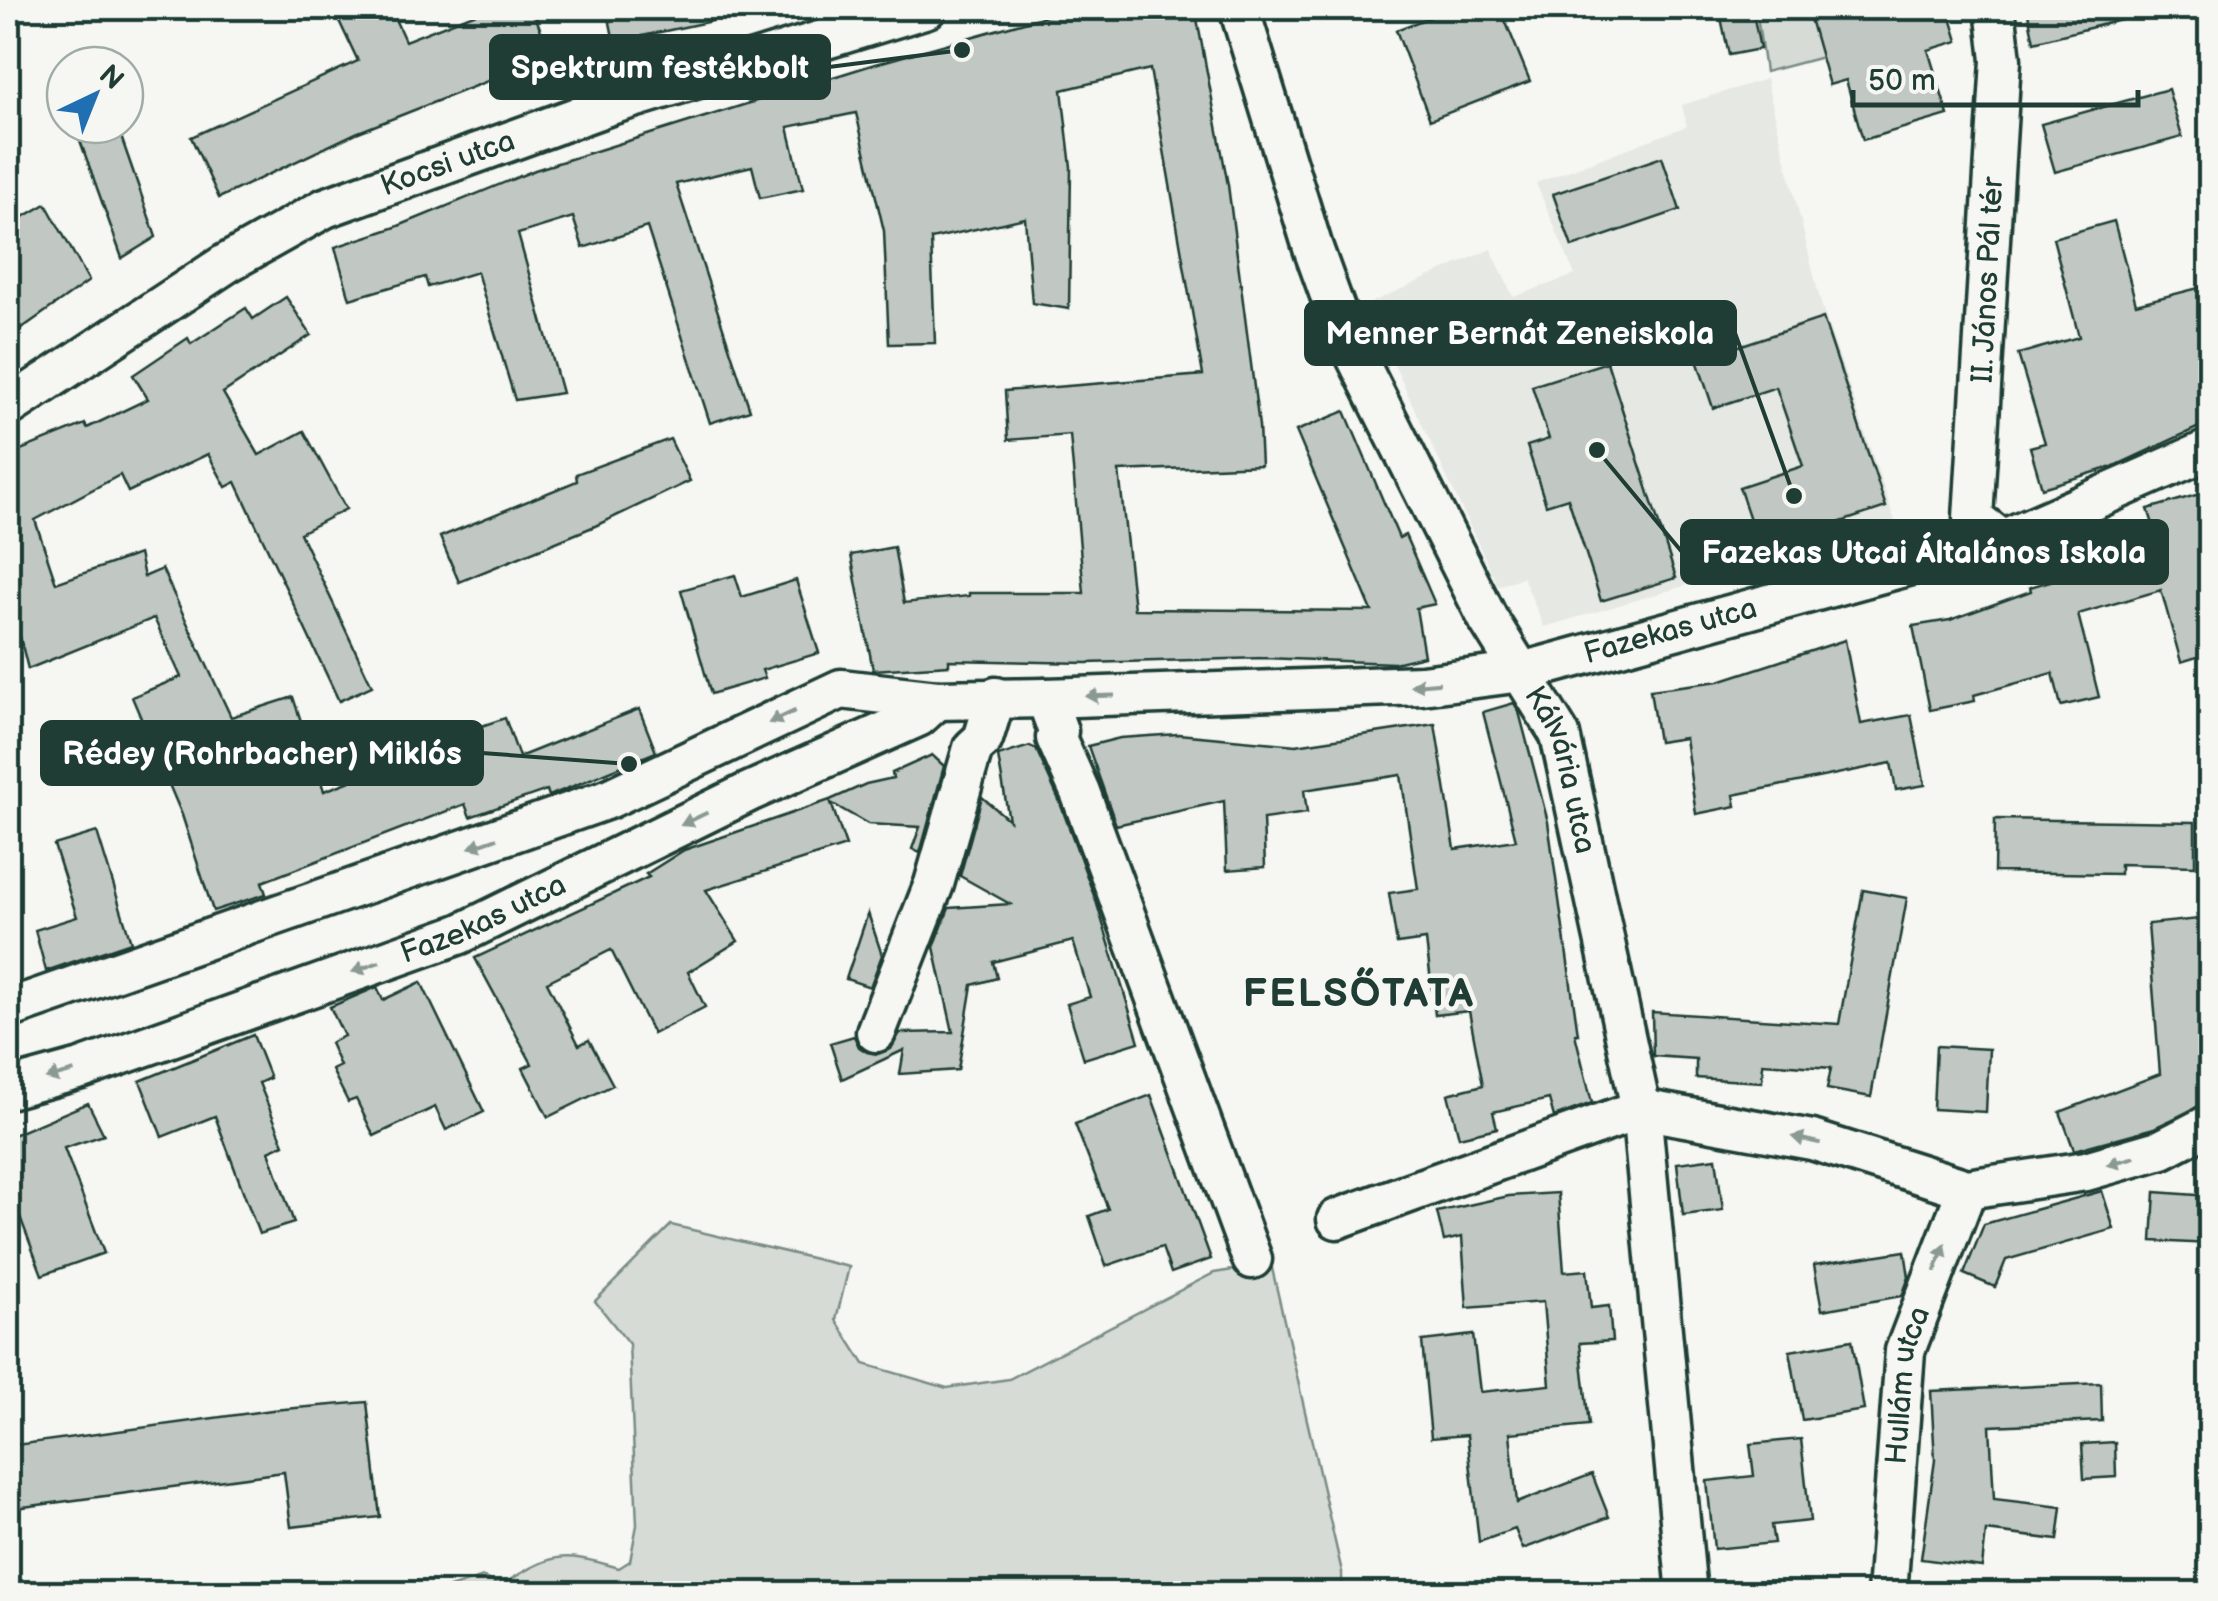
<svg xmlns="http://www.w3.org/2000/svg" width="2218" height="1601" font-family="'Balsamiq Sans',sans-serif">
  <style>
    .built { fill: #e6e8e4 }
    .green { fill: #d6dbd6; stroke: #7a8c85; stroke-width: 2.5 }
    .building { fill: #c1c8c3; stroke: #1f3d34; stroke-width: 2.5 }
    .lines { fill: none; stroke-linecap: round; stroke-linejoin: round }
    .minor-casing { stroke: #1f3d34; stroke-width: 45 }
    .minor { stroke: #f6f6f2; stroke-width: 38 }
    .oneway { fill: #8a9a93 }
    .labels { text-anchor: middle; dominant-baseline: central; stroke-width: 9; stroke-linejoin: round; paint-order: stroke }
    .street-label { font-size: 30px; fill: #1f3d34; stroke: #f6f6f2 }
    .district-label { font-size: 40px; font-weight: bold; letter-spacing: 2.5px; fill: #1f3d34; stroke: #f6f6f2 }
    .leader { fill: none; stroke: #1f3d34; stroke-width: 4 }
    .callout-dot { fill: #1f3d34; stroke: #f6f6f2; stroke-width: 4 }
    .callout { fill: #1f3d34; stroke: #1f3d34; stroke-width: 4 }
    .callout-label { font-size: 32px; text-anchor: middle; font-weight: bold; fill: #fff }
  </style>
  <rect width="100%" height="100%" fill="#f6f6f2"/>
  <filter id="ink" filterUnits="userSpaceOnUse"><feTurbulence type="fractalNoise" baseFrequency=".01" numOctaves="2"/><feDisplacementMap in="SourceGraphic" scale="20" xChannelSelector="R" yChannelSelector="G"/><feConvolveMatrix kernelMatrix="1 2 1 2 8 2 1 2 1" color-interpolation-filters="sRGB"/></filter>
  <g filter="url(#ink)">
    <path class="built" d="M1766,79L1821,304L1896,524L1544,627L1523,577L1498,586L1366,305L1491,249L1513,297L1575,275L1536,183L1687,126L1682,105Z"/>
    <g class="green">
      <path d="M1756,8H1807L1822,57L1765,72Z"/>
      <path d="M671,1225L849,1267L836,1320L864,1364L947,1388L1009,1379L1214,1273L1271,1264L1342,1572V1593L431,1594L483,1577L500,1586C552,1554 558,1550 619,1568L630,1561L637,1525L629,1344L595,1301Z"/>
    </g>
    <g class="building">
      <path d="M333,8H390L405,41L489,8H532L551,56L356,133L219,198L191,137L358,61Z"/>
      <path d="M607,8H711L712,21L614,42Z"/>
      <path d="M1074,8H1195L1228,185L1259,426L1261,465L1119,471L1134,609L1372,611L1296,431L1345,411L1399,538L1405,535L1435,604L1416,608L1424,656L1394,663L1264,658L1086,663L949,660V665L873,670L851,555L894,547L904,603L969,596V593H1084L1070,435L1008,440L1005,391L1203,375L1150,69L1062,90L1071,167L1069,309L1032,303L1025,218L931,239L935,343L889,344L884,231L856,113L788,127L803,189L760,198L752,166L676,184L750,410L710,423L647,227L583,248L573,217L518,234L562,393L515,400L477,272L428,287L425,277L350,299L335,247L396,227L535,170L875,64Z"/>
      <path d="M1454,8H1500L1530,81L1430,120L1396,30Z"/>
      <path d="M1752,8L1760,49L1729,55L1720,13Z"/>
      <path d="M1807,8H1948L1958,41L1928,50L1948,115L1863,140L1846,80L1829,85Z"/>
      <path d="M2027,8H2127L2129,18L2034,42Z"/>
      <path d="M2168,89L2182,137L2055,172L2041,124Z"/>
      <path d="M99,125H117L156,237L122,258L77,132Z"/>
      <path d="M1662,157L1680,210L1572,247L1553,194Z"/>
      <path d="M46,204L89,281L8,338V226Z"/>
      <path d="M2114,221L2136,304L2210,285V422L2115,466L2042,488L2030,447L2045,443L2018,354L2079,337L2053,238Z"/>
      <path d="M286,297L311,335L223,393L259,455L304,431L346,509L300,533L372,686L339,701L236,482L226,487L208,454L128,492L120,475L35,520L56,583L139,554L144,577L162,569L231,717L293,697L324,791L445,745L443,739L505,718L519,757L639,709L656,752L549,796L547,790L470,817L465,804L262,882L266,894L213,911L182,815L132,697L181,677L154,618L28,669L8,589V455L85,424L87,428L148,399L133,375L188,338L191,344L246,308L253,319Z"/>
      <path d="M1823,318L1886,507L1760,549L1739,487L1803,466L1776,387L1713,408L1697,360Z"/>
      <path d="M1607,362L1676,578L1601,601L1568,498L1546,505L1527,446L1549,439L1532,386Z"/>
      <path d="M670,439L690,481L595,526L459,582L440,537L577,481L576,474Z"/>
      <path d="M2210,491V538L2200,542L2210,579V653L2181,662L2161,590L2078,614L2099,697L2061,706L2053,673L1974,695L1975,701L1930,710L1913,626L1950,620L2031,591L2030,587L2107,564L2102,546L2155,530L2148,509Z"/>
      <path d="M735,575L742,597L796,580L819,653L762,670L765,678L711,694L681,590Z"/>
      <path d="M1845,640L1861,724L1911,715L1925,785L1896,790L1891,763L1734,795L1736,806L1696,814L1685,738L1658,742L1650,690L1719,681Z"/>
      <path d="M1514,703L1519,712L1548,822L1578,1034H1575L1592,1103L1554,1117L1549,1099L1493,1112L1497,1128L1459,1137L1448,1094L1483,1085L1469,1011L1435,1015L1426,940L1397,944L1389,893L1418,889L1401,775L1304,790L1307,813L1263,819L1265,867L1227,870L1224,801L1116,825L1088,746L1120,738L1178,734L1296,745L1435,724L1455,849L1516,840L1483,712Z"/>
      <path d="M1030,746L1036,749L1059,800L1096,901L1139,1042L1084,1059L1067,1004L1090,997L1073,941L993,962L997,978L972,985L958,1070L900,1074L904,1050L842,1079L830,1043L854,1036L859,1047L867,1052L878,1054L891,1049L900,1033L953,1032L934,947L949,908L1010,904L960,876L982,797L1009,820L998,756Z"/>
      <path d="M932,755L944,766L920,853L912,849L920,827L868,824L831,803L846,846L706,890L738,941L688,972L705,1007L653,1034L611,950L547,982L579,1045L589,1040L613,1085L548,1117L523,1068L532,1064L475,958L649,877L646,874L684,850L830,800L866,784L893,778L892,773Z"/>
      <path d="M1995,819L2195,822V866L2120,864V874L1994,872Z"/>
      <path d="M97,832L131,942L46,971L35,930L77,917L54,845Z"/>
      <path d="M1863,890L1907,898L1871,1097L1827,1089L1831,1068L1763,1063L1762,1082L1696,1078V1059L1653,1056L1652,1012L1839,1024Z"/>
      <path d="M868,913L882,955L870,987L846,979Z"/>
      <path d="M2199,919L2210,1050V1102L2154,1128L2074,1150L2060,1112L2160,1074L2148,924Z"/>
      <path d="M421,982L484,1112L446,1130L435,1107L374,1136L356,1099L348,1102L332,1070L340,1066L330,1043L344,1036L330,1007L377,987L383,1000Z"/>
      <path d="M253,1035L270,1078L259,1083L284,1144L269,1151L294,1223L259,1234L215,1116L162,1137L140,1081Z"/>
      <path d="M1936,1046L1989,1049L1986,1112L1933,1109Z"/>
      <path d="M1151,1095L1211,1259L1171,1273L1162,1247L1106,1266L1089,1216L1108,1209L1075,1124Z"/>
      <path d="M88,1103L104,1135L64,1148L104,1253L42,1275L8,1185V1137Z"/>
      <path d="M1716,1158L1723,1210L1683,1215L1677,1163Z"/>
      <path d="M2102,1191L2114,1229L2006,1260L1995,1287L1964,1274L1984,1224Z"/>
      <path d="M2155,1192L2210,1196V1244L2152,1241Z"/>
      <path d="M1558,1193L1564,1272L1587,1270L1591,1308L1609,1306L1612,1341L1580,1343L1589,1425L1510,1433L1517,1503L1592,1474L1609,1517L1523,1549L1515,1529L1479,1542L1467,1435L1431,1438L1422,1341L1473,1335L1480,1392L1550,1385L1543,1302L1467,1308L1462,1237L1444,1241L1437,1212L1509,1196Z"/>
      <path d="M1905,1251L1909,1277L1902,1296L1822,1310L1814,1265Z"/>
      <path d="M1852,1340L1864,1410L1802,1420L1790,1351Z"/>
      <path d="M2101,1383L2102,1421L1990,1426L1994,1499L2062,1507L2058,1540L1986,1531L1982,1567L1921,1559L1935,1460L1931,1391Z"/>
      <path d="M367,1402L380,1517L291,1527L284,1472L8,1509V1446L272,1410Z"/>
      <path d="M1801,1439L1810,1521L1771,1525L1774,1543L1714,1549L1707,1481L1754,1476L1750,1444Z"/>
      <path d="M2115,1442L2116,1477L2084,1479L2082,1444Z"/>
    </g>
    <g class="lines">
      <g class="minor-casing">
        <g id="minor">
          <path id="s1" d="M1239,8L1313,248L1343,331L1488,619L1560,735L1641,1109L1687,1594"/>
          <path d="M1995,8L2001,60L1973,518L2002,540"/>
          <path id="s2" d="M8,407L227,263L325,208L610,105L927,8"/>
          <path d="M1046,698L1058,731L1056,738L1080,792L1252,1259"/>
          <path id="s3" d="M8,1009L608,799L841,689L937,700L1046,698L1422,685L1522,672L2002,540L2210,449"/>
          <path d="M876,1032L934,884L973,748L983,739L996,697"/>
          <path id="s4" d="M8,1089L81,1069L460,934L749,792L918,717L937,700"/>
          <path d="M1337,1219L1641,1109L1812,1140L1967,1189L2086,1171L2162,1149L2210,1124"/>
          <path id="s5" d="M1887,1594L1905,1351L1967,1189"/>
        </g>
      </g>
      <use href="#minor" class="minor"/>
    </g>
    <defs><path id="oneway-solid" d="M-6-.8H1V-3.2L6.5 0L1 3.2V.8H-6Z" transform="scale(2.5)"/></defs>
    <g class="oneway">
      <use href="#oneway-solid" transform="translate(1425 684) rotate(175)"/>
      <use href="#oneway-solid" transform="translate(1100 696) rotate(178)"/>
      <use href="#oneway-solid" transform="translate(782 717) rotate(155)"/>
      <use href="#oneway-solid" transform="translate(694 819) rotate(154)"/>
      <use href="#oneway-solid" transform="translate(483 843) rotate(161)"/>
      <use href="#oneway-solid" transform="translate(366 967) rotate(160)"/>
      <use href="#oneway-solid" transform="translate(60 1075) rotate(165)"/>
      <use href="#oneway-solid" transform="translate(1806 1140) rotate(-167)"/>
      <use href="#oneway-solid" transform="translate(2121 1161) rotate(164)"/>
      <use href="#oneway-solid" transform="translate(1940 1258) rotate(-69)"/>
    </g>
  </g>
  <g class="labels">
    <g class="street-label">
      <text stroke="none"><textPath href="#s2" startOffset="505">Kocsi utca</textPath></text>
      <text transform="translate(1988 280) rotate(-87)">II. János Pál tér</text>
      <text stroke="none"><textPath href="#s3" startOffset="1730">Fazekas utca</textPath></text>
      <text stroke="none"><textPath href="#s1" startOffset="832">Kálvária utca</textPath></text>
      <text stroke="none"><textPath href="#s4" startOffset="505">Fazekas utca</textPath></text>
      <text stroke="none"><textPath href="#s5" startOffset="210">Hullám utca</textPath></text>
    </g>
    <g class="district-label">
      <text x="1359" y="994">FELSŐTATA</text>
    </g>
  </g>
  <path class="leader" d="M962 50L829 67M1794 496L1735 333M1597 450L1682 552M629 764L482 753"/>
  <g class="callout-dot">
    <circle cx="962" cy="50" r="10"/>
    <circle cx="1794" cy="496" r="10"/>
    <circle cx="1597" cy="450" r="10"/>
    <circle cx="629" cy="764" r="10"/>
  </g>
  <g class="callout">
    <rect x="491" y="36" width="338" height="62" rx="10"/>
    <rect x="1306" y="302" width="429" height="62" rx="10"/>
    <rect x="1682" y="521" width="485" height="62" rx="10"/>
    <rect x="42" y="722" width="440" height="62" rx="10"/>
  </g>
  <g class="callout-label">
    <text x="660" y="78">Spektrum festékbolt</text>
    <text x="1520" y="344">Menner Bernát Zeneiskola</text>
    <text x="1924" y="563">Fazekas Utcai Általános Iskola</text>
    <text x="262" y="764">Rédey (Rohrbacher) Miklós</text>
  </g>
  <rect width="2218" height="1601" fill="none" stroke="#f6f6f2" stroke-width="40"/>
  <rect x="20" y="20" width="2178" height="1561" fill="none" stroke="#1f3d34" stroke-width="4" filter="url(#ink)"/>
  <g transform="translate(95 95) rotate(43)"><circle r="48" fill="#f6f6f2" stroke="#a0aca6" stroke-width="2.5"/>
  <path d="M0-8L18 38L0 25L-18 38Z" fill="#1f6fb2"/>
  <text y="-15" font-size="28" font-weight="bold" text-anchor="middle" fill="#1f3d34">N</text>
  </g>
  <path d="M1853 90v15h285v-15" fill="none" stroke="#1f3d34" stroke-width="5"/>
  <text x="1868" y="90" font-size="30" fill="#1f3d34" stroke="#f6f6f2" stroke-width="8" paint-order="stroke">50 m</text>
</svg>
